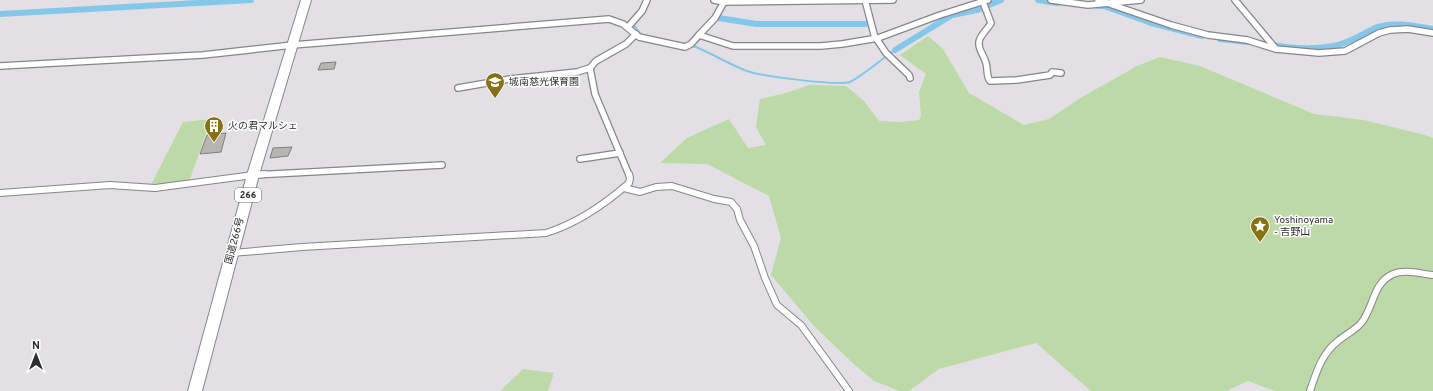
<svg xmlns="http://www.w3.org/2000/svg" width="1433" height="391" font-family="Overpass,'Noto Sans JP',sans-serif">
  <style>
    .green { fill: #bcd9a7 }
    .lines { fill: none; stroke-linecap: round; stroke-linejoin: round }
    .stream { stroke: #84c7e9; stroke-width: 2 }
    .canal { stroke: #84c7e9; stroke-width: 6 }
    .building { fill: #b8b4b0; stroke: #827e7b }
    .street-far1-casing { stroke: #87858a; stroke-width: 8 }
    .street-casing { stroke: #87858a; stroke-width: 8 }
    .secondary-casing { stroke: #87858a; stroke-width: 2 }
    .highway-casing { stroke: #87858a; stroke-width: 2 }
    .street-far1 { stroke: #fff; stroke-width: 5.5 }
    .street { stroke: #fff; stroke-width: 6 }
    .secondary { fill: #fff; fill-rule: evenodd }
    .highway { fill: #fff; fill-rule: evenodd }
    .labels { text-anchor: middle; dominant-baseline: central; stroke-width: 3; stroke-linejoin: round; paint-order: stroke }
    .shield { fill: #fff; stroke: #6d6c6d; stroke-width: 1 }
    .shield-label { font-size: 9px; font-weight: bold; fill: #2e2d2f }
    .poi-label { font-size: 10px; fill: #2e2d2f; stroke: #fff; text-anchor: start }
    .street-label { font-size: 10px; fill: #2e2d2f; stroke: #fff }
  </style>
  <rect width="100%" height="100%" fill="#e2e0e5"/>
  <g class="green">
    <path d="M928,36L943,49L969,93L1024,125L1049,119L1082,97L1137,66L1160,57L1200,66L1314,114L1364,120L1425,135L1433,138V391H1275L1248,381L1226,391H1091L1036,343L939,369L909,391H900L874,381L856,366L814,326L771,275L781,238L769,196L707,164L660,163L687,138L729,119L748,148L766,145L756,127L760,99L786,93L809,85L846,86L864,101L879,121L901,122L919,120L921,116L919,92L926,74L900,55Z"/>
    <path d="M211,119L189,182L150,187L183,122Z"/>
    <path d="M523,369L554,373L548,391H500Z"/>
  </g>
  <g class="lines">
    <g class="stream">
      <path d="M611,18L633,24L642,36"/>
      <path d="M677,43L687,44"/>
      <path d="M691,45C710,52 728,64 747,71C760,76 838,86 850,82C862,76 883,58 895,50"/>
    </g>
    <g class="canal">
      <path d="M1038,0L1057,3"/>
      <path d="M1097,6H1104L1151,23L1202,36"/>
      <path d="M0,14L251,0"/>
      <path d="M719,18L756,24H866"/>
      <path d="M1220,39L1248,42"/>
      <path d="M1268,44C1291,49 1315,50 1338,45C1352,41 1363,34 1375,28C1393,21 1415,26 1433,29"/>
      <path d="M895,50L952,15L977,10L1001,0"/>
    </g>
  </g>
  <g class="building">
    <path d="M336,62L334,69L318,70L321,63Z"/>
    <path d="M226,133L221,152L200,154L207,135Z"/>
    <path d="M292,147L288,156L270,158L273,148Z"/>
  </g>
  <g class="lines">
    <g class="street-far1-casing">
      <g id="street-far1">
        <path d="M714,0L724,2L893,0"/>
        <path d="M865,0L875,38"/>
        <path d="M1051,0L1088,5L1141,0"/>
        <path d="M1098,0L1171,25L1208,35L1247,40L1276,49L1319,53L1345,51L1379,33L1390,30L1408,29L1433,33"/>
        <path d="M1235,0L1276,49"/>
        <path d="M983,2L991,23C988,29 980,35 979,42C978,50 984,55 986,63C988,69 986,76 990,81L1017,80L1050,75L1052,72L1061,73"/>
        <path d="M628,27L642,11L647,0"/>
        <path d="M699,35L715,18L724,2"/>
        <path d="M876,38L886,53L909,75L910,78"/>
        <path d="M0,66L203,55L293,45L609,19L623,24L639,37L685,47L691,44L699,35L733,46H821L842,44L878,38L940,15L988,0"/>
        <path d="M590,68L595,94L629,175"/>
        <path d="M458,88L510,79L577,72L590,68L596,61L626,44L636,34"/>
        <path d="M580,159L620,153"/>
        <path d="M253,175L442,165"/>
      </g>
    </g>
    <g class="street-casing">
      <g id="street">
        <path d="M253,175L265,174"/>
        <path d="M624,188L640,192L656,187L672,186L714,199L731,202L737,209L740,220L754,246L765,278L777,305L801,325L849,391"/>
        <path d="M0,193L110,185L155,188"/>
        <path d="M232,253L302,247L546,233C578,223 604,205 629,183L630,178L629,174"/>
        <path d="M1310,391C1316,373 1322,353 1338,341C1346,334 1356,330 1362,322C1374,306 1373,283 1393,274C1405,269 1421,274 1433,275"/>
      </g>
    </g>
    <g class="secondary-casing">
      <path id="secondary" d="M253,172L257,175L253,178L155,191L151,188L155,185Z"/>
    </g>
    <g class="highway-casing">
      <path id="highway" d="M301,0H311L259,175L202,391H188L247,175Z"/>
    </g>
    <use href="#street-far1" class="street-far1"/>
    <use href="#street" class="street"/>
    <use href="#secondary" class="secondary"/>
    <use href="#highway" class="highway"/>
  </g>
  <defs>
    <g id="school-pin" transform="scale(1)"><path d="M0 17L-7.5 6A9.5 9.5 0 1 1 7.5 6Z" fill="#867213" stroke="#fff"/><path d="M0-5L7-2L0 1L-7-2ZM-4 1L0 2.5L4 1V4Q0 6-4 4Z" fill="#fff"/></g>
    <g id="building-pin" transform="scale(1)"><path d="M0 17L-7.5 6A9.5 9.5 0 1 1 7.5 6Z" fill="#867213" stroke="#fff"/><path d="M-4-6H4V6H1V3H-1V6H-4ZM-2.5-4.3h1.7v1.8h-1.7ZM.8-4.3h1.7v1.8H.8ZM-2.5-1h1.7V.8h-1.7ZM.8-1h1.7V.8H.8Z" fill="#fff"/></g>
    <g id="sight-pin" transform="scale(1)"><path d="M0 17L-7.5 6A9.5 9.5 0 1 1 7.5 6Z" fill="#867213" stroke="#fff"/><path d="M0-6L1.8-2.2L6-1.7L2.9 1.2L3.7 5.4L0 3.3L-3.7 5.4L-2.9 1.2L-6-1.7L-1.8-2.2Z" fill="#fff"/></g>
  </defs>
  <g fill-rule="evenodd">
    <use href="#school-pin" x="495" y="82"/>
    <use href="#building-pin" x="214" y="126"/>
    <use href="#sight-pin" x="1260" y="226"/>
  </g>
  <g class="labels">
    <rect class="shield" x="235" y="188" width="26" height="14" rx="3"/>
    <g class="shield-label">
      <text x="248" y="195">266</text>
    </g>
    <g class="poi-label">
      <text x="509" y="82">城南慈光保育園</text>
      <text x="228" y="126">火の君マルシェ</text>
      <text x="1274" y="220">Yoshinoyama<tspan x="1274" dy="12">- 吉野山</tspan></text>
    </g>
    <g class="street-label">
      <text transform="translate(235 241) rotate(-75)">国道266号</text>
    </g>
  </g>
  <g transform="translate(36 355)" stroke="#ffffff" stroke-width="3" paint-order="stroke">
  <path d="M0-3L7 15L0 10L-7 15Z" fill="#2e2d2f"/>
  <text y="-6" font-size="11" font-weight="bold" text-anchor="middle" fill="#2e2d2f">N</text>
  </g>
</svg>
